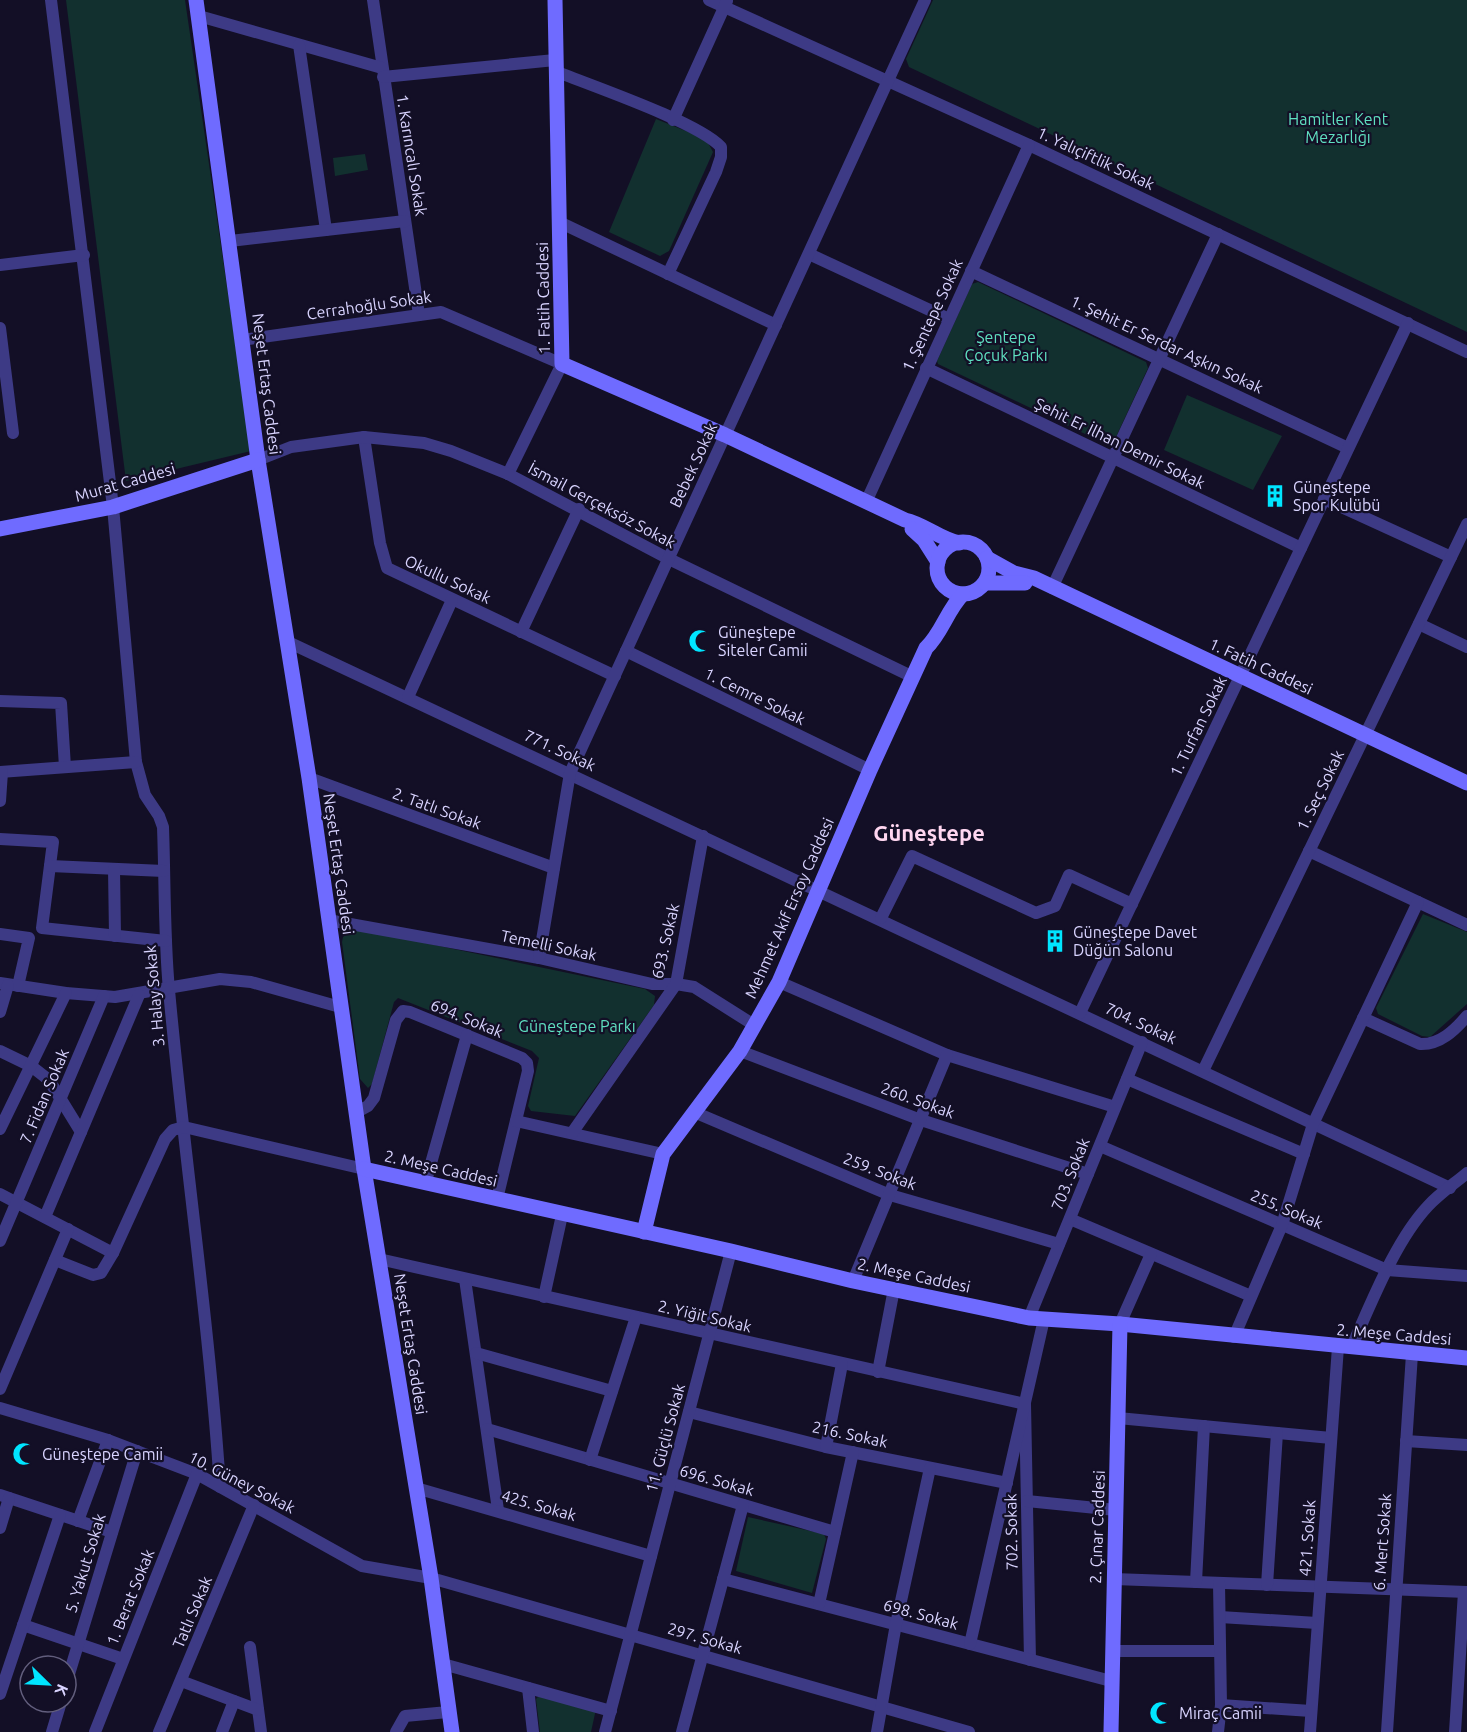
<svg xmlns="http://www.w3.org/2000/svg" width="1467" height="1732" font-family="Ubuntu,sans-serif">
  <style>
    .green { fill: #12302f }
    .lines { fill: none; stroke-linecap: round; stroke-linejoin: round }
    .street { stroke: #3d3a85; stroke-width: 12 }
    .secondary { stroke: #6f6bff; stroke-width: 15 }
    .labels { text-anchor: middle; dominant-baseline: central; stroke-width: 4.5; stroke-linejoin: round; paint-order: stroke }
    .park-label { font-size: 16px; fill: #5fe0c0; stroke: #130f26 }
    .street-label { font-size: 16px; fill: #d9d4ff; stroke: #130f26 }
    .poi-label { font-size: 16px; fill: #d9d4ff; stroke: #130f26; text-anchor: start }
    .district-label { font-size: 22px; font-weight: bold; fill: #ffd6f0; stroke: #130f26 }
  </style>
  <rect width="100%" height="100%" fill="#130f26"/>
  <g class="green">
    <path d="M66,0H185L251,451L126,481Z"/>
    <path d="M933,0H1467V332L909,67L906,59Z"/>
    <path d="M656,119L706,139L713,152L669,251L660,256L609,232Z"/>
    <path d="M365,154L368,170L335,176L333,158Z"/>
    <path d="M978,282L1146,362L1148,368L1115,439L1104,443L938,364L937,361L972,284Z"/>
    <path d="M1187,395L1282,436L1253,490L1164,450Z"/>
    <path d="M1423,914L1467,932V1004L1430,1037L1422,1036L1378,1014L1376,1008Z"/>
    <path d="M353,928L645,989L655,996L654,1005L575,1116L531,1111L528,1106L539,1058L532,1051L398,998L394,1002L372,1084L368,1088L360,1079L342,942L343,937Z"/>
    <path d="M748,1517L824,1534L826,1539L812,1593L736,1571Z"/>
    <path d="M541,1694L596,1709L591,1732H540L536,1699Z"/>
  </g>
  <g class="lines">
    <g class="street">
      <path d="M51,0L113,507L136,762L145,795L159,816L163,827C165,881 164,936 169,990C184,1156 209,1320 220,1487"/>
      <path d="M373,0L419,315"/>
      <path d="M709,0L1029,145L1467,352"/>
      <path d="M199,16L382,68"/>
      <path d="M299,45L326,230"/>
      <path d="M555,71C592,86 698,122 721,147V157L716,172L668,274"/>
      <path d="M383,77L555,60"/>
      <path d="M673,120L727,1"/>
      <path d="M559,222L776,325"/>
      <path d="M230,241L405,221"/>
      <path d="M809,254L949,319"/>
      <path d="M0,265L84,255"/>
      <path d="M971,271L1348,448"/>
      <path d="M0,328L13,433"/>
      <path d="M242,340L441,312L562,364L508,474"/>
      <path d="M926,368L1301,548"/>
      <path d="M364,437L380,543L387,568L615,676"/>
      <path d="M258,460L291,447L364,437L424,443L451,451L508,474L669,559L913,677"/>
      <path d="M1324,499L1451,557"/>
      <path d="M867,500L1029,145"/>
      <path d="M1052,588L1218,234"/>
      <path d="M1419,624L1467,647"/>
      <path d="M521,632L579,509"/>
      <path d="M288,642L1450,1188"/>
      <path d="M626,651L870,770"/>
      <path d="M408,697L452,600"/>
      <path d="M0,701L61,703L65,767"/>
      <path d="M0,772L136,762"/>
      <path d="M309,778L554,868"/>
      <path d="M0,801L2,772"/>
      <path d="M0,839L53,842L42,928L166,941"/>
      <path d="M1309,851L1467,925"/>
      <path d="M50,866L164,871"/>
      <path d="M114,869L115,936"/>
      <path d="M881,918L912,856L1036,913L1055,906L1069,875L1132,904"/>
      <path d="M328,920L539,958L652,984H676L694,987L754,1025"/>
      <path d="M0,934L29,938L18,986"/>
      <path d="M539,958L570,773L925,0"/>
      <path d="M779,982L947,1055L1115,1107"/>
      <path d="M0,983L66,993L115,997L220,979L251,982L340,1007"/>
      <path d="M0,1012L8,985"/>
      <path d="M1080,1013L1408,323"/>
      <path d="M1363,1018L1420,1044C1440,1045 1455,1030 1467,1016"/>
      <path d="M0,1051L31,1066L49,1080L81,1132"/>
      <path d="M740,1051L921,1120L1088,1174"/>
      <path d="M1203,1071L1467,524"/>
      <path d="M1127,1079L1304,1154"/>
      <path d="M357,1112L368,1106L374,1098L396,1020L403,1011L410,1012L522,1058L527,1063L528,1071L497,1199"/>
      <path d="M694,1112L890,1195L1059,1244"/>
      <path d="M516,1121L663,1154"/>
      <path d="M0,1129L66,993"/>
      <path d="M572,1133L676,984L703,836"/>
      <path d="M1100,1146L1387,1270L1467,1276"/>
      <path d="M426,1181L467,1035"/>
      <path d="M0,1194L113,1253"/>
      <path d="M45,1217L139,995"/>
      <path d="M1070,1219L1251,1296"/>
      <path d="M0,1241L104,996"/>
      <path d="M379,1259L1025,1404L1030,1660"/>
      <path d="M55,1260L93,1275L101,1273L113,1253L165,1139L173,1130L184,1127L364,1169"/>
      <path d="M465,1279L498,1510"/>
      <path d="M853,1281L947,1055"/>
      <path d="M544,1297L562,1215"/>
      <path d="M1029,1318L1142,1042"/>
      <path d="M1120,1324L1151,1254"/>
      <path d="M1234,1337L1282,1225L1313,1124L1418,902"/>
      <path d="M1351,1348C1371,1304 1395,1241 1428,1206C1440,1193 1454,1184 1467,1173"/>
      <path d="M476,1353L612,1391"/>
      <path d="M878,1372L894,1289"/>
      <path d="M0,1389L68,1229"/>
      <path d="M0,1408L108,1440L197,1474L362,1566L431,1578L969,1732"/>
      <path d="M689,1412L826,1447L1007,1483"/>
      <path d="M1118,1418L1331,1438"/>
      <path d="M487,1429L835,1532"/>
      <path d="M1406,1441L1467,1445"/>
      <path d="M826,1447L842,1364"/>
      <path d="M590,1460L636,1317"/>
      <path d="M416,1488L651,1556"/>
      <path d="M0,1495L112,1532"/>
      <path d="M1027,1501L1116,1510"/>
      <path d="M78,1521L108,1440"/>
      <path d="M0,1528L9,1498"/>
      <path d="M723,1579L1111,1681"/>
      <path d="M1114,1579L1467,1592"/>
      <path d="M1196,1582L1204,1426"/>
      <path d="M1267,1585L1277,1433"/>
      <path d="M819,1604L853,1452"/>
      <path d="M1220,1617L1317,1623"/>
      <path d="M23,1625L123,1659"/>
      <path d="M970,1644L1044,1319"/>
      <path d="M250,1647L261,1732"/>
      <path d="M1112,1651H1219"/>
      <path d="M443,1664L611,1711"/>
      <path d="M181,1681L258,1710"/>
      <path d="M66,1684L137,1451"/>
      <path d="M528,1688L533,1732"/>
      <path d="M0,1694L60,1515"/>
      <path d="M1221,1705L1311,1711"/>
      <path d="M52,1732L61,1702"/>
      <path d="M95,1732L197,1474"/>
      <path d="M159,1732L254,1505"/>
      <path d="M222,1732L234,1701"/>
      <path d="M396,1732L405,1716L448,1712"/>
      <path d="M605,1732L731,1251"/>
      <path d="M682,1732L743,1505"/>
      <path d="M877,1732L896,1624L930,1468"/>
      <path d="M1218,1732L1221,1705L1219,1583"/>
      <path d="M1310,1732L1338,1347"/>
      <path d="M1387,1732L1412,1354"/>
      <path d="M1455,1732L1464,1592"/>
    </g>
    <g class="secondary">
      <path d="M196,0L258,460L309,778L364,1169L431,1578L452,1732"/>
      <path d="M555,0L562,364L725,435L905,520C924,524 938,538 959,543"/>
      <path d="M0,529L113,507L258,460"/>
      <path d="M912,529L924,540L938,562"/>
      <circle cx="963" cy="568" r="26"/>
      <path d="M987,558L1014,573L1034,578L1467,783"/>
      <path d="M985,583H1025"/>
      <path d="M364,1169L731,1251L853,1281L1029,1318L1120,1324L1467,1358"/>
      <path d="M644,1232L663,1154L740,1051L779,982L870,770L926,648C942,633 947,610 963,594"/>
      <path d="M1111,1732L1120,1324"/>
    </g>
  </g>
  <defs>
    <g id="building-bare" transform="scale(1.8)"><path d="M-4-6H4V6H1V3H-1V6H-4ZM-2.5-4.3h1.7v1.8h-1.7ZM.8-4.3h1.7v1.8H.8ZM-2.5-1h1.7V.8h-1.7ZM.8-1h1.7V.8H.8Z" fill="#00e5ff" stroke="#130f26" stroke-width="2.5" paint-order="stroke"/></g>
    <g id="mosque-bare" transform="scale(1.8)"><path d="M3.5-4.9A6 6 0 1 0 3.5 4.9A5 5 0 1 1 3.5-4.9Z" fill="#00e5ff" stroke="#130f26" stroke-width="2.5" paint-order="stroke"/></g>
  </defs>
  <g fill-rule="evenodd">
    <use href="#building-bare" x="1275" y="496"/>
    <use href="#mosque-bare" x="700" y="641"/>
    <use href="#building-bare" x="1055" y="941"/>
    <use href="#mosque-bare" x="24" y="1454"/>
    <use href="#mosque-bare" x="1161" y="1713"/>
  </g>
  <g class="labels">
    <g class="park-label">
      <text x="1338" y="119">Hamitler Kent<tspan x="1338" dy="18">Mezarlığı</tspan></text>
      <text x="1006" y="337">Şentepe<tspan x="1006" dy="18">Çoçuk Parkı</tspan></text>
      <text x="577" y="1026">Güneştepe Parkı</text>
    </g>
    <g class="street-label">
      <text transform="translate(412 155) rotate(81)">1. Karıncalı Sokak</text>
      <text transform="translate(1096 158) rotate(25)">1. Yalıçiftlik Sokak</text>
      <text transform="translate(543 298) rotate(-91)">1. Fatih Caddesi</text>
      <text transform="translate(369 305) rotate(-8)">Cerrahoğlu Sokak</text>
      <text transform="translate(932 315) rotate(-65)">1. Şentepe Sokak</text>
      <text transform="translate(1167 344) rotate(25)">1. Şehit Er Serdar Aşkın Sokak</text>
      <text transform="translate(267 384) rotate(83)">Neşet Ertaş Caddesi</text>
      <text transform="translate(1120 443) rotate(26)">Şehit Er İlhan Demir Sokak</text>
      <text transform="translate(693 465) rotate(-65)">Bebek Sokak</text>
      <text transform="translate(125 482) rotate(-16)">Murat Caddesi</text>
      <text transform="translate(602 505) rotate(28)">İsmail Gerçeksöz Sokak</text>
      <text transform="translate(448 579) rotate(25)">Okullu Sokak</text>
      <text transform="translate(1261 666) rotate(25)">1. Fatih Caddesi</text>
      <text transform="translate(755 696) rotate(26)">1. Cemre Sokak</text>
      <text transform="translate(1198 726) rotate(-64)">1. Turfan Sokak</text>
      <text transform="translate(560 750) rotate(25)">771. Sokak</text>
      <text transform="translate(1320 790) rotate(-64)">1. Seç Sokak</text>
      <text transform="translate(437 808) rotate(20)">2. Tatlı Sokak</text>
      <text transform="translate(339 864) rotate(82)">Neşet Ertaş Caddesi</text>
      <text transform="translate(789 908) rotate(-66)">Mehmet Akif Ersoy Caddesi</text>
      <text transform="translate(665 941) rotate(-77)">693. Sokak</text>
      <text transform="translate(549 945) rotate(12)">Temelli Sokak</text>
      <text transform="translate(154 996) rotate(-95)">3. Halay Sokak</text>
      <text transform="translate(467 1018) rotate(22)">694. Sokak</text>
      <text transform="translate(1141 1023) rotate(25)">704. Sokak</text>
      <text transform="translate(44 1096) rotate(-67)">7. Fidan Sokak</text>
      <text transform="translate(918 1100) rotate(20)">260. Sokak</text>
      <text transform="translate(441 1168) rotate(13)">2. Meşe Caddesi</text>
      <text transform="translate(880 1171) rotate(21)">259. Sokak</text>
      <text transform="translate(1070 1174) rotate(-68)">703. Sokak</text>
      <text transform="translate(1287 1209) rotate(23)">255. Sokak</text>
      <text transform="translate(914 1275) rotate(12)">2. Meşe Caddesi</text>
      <text transform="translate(705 1316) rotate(13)">2. Yiğit Sokak</text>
      <text transform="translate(1394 1334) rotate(5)">2. Meşe Caddesi</text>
      <text transform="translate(411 1344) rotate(81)">Neşet Ertaş Caddesi</text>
      <text transform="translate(850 1434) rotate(12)">216. Sokak</text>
      <text transform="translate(665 1438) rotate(-75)">11. Güçlü Sokak</text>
      <text transform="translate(717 1480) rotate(16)">696. Sokak</text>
      <text transform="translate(242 1482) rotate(27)">10. Güney Sokak</text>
      <text transform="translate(539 1505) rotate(16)">425. Sokak</text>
      <text transform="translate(1097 1527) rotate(-88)">2. Çınar Caddesi</text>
      <text transform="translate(1011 1532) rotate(-91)">702. Sokak</text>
      <text transform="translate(1307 1538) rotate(-86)">421. Sokak</text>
      <text transform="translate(1382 1542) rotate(-86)">6. Mert Sokak</text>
      <text transform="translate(85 1563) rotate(-73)">5. Yakut Sokak</text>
      <text transform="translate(130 1597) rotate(-68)">1. Berat Sokak</text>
      <text transform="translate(192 1612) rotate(-67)">Tatlı Sokak</text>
      <text transform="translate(921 1614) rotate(15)">698. Sokak</text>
      <text transform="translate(705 1638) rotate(16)">297. Sokak</text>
    </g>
    <g class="poi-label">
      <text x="1293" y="487">Güneştepe<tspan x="1293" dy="18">Spor Kulübü</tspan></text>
      <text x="718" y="632">Güneştepe<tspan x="718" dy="18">Siteler Camii</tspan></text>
      <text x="1073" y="932">Güneştepe Davet<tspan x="1073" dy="18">Düğün Salonu</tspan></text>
      <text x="42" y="1454">Güneştepe Camii</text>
      <text x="1179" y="1713">Miraç Camii</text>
    </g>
    <g class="district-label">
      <text x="929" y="832">Güneştepe</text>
    </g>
  </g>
  <g transform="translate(48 1684) rotate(114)"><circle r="28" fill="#130f26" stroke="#625e7d" stroke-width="1.5"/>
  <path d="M0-4.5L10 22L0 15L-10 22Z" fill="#00e5ff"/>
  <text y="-9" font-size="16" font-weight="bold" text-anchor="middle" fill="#d9d4ff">K</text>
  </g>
</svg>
